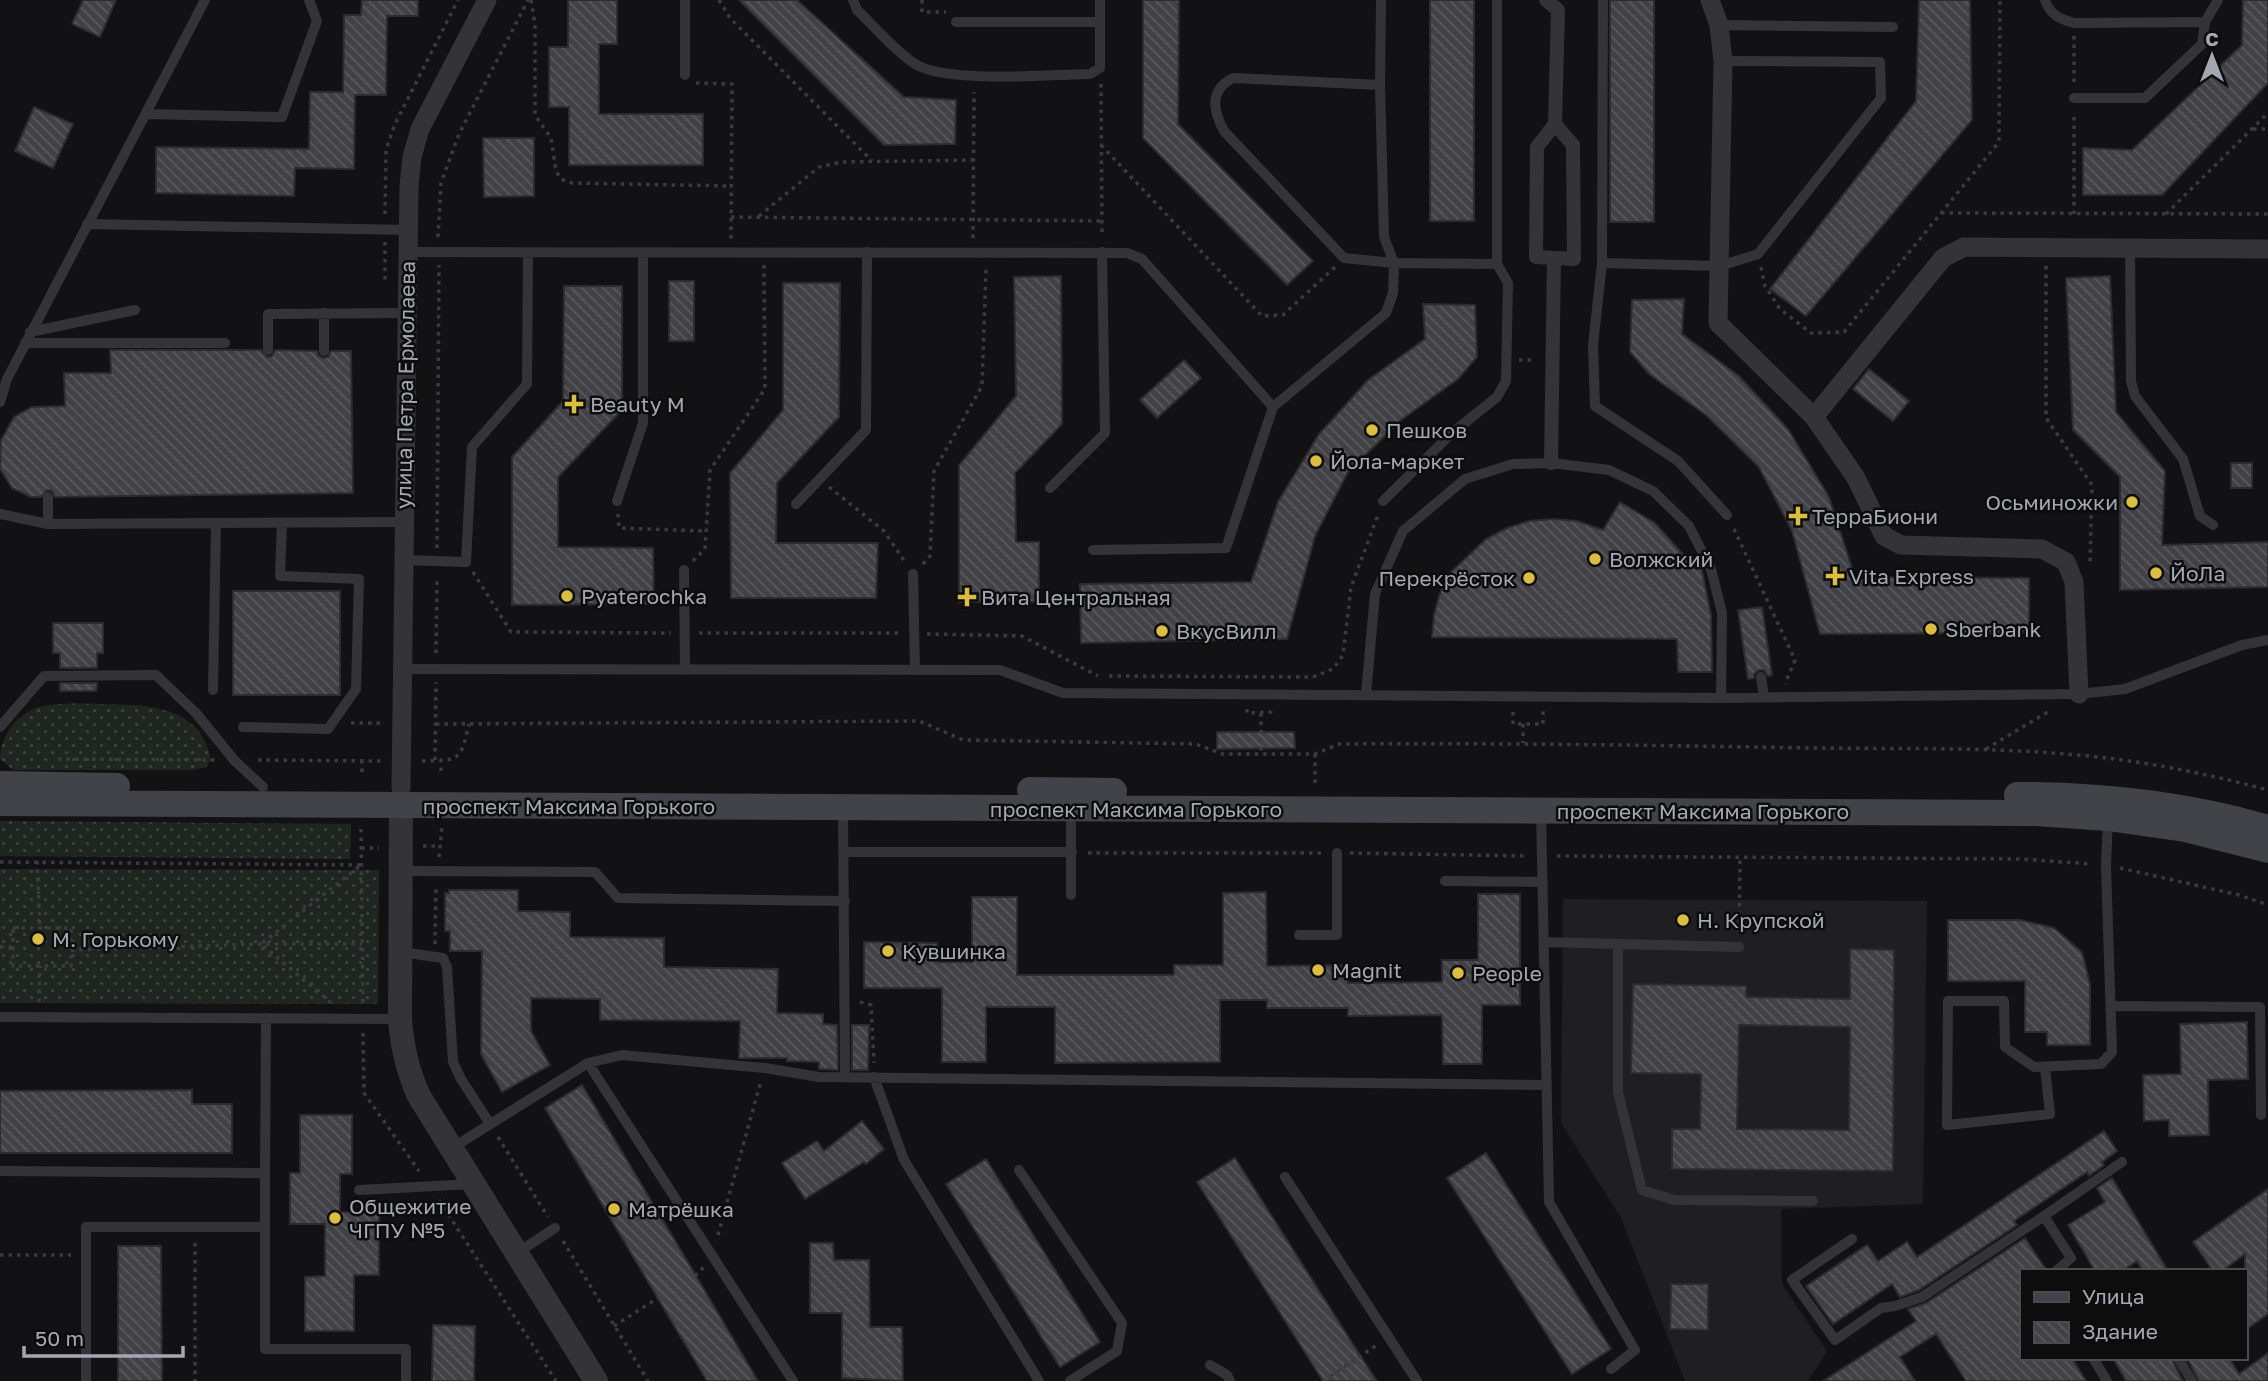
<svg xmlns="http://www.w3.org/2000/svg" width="2268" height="1381" viewBox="0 0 2268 1381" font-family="'Golos Text',sans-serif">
<defs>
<pattern id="grass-dots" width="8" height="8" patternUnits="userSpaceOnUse" patternTransform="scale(1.75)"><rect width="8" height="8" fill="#1f2620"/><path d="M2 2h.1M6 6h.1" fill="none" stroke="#3d433e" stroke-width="1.8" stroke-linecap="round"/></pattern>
<pattern id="building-back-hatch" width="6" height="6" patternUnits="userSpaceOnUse" patternTransform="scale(1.75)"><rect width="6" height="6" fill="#424246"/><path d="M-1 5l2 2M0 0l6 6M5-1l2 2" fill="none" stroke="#5a5a5e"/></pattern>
</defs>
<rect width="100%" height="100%" fill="#121214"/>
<path fill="#1f1e20" d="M1563 899 1927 901 1923 1204 1781 1209 1782 1284 1827 1351 1808 1381H1685L1621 1218 1561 1123Z"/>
<path fill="url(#grass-dots)" d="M135 705C172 709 203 718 211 760L206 767 192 770H13L0 759C0 738 15 716 36 708 59 700 108 705 135 705Z
M0 821 351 824 350 859 0 856Z
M0 869 379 870 378 1004 0 1003Z"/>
<path fill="url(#building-back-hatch)" stroke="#2d2c2f" stroke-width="2" fill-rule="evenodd" d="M83 0H116L100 37 72 24Z
M362 0H418V16H387L386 95H355L354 169 295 168 294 196 156 193V147L309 149 310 92H343L344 15H361Z
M568 0H617V44H599V114H703V165H569V107H549V47H568Z
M739 0H797L904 97 956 100 955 144 884 145Z
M1143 0H1179L1178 124 1313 261 1287 285 1143 138Z
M1430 0H1474V221H1430Z
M1610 0H1654V222H1610Z
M1919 0H1970L1972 120 1806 316 1770 289 1916 101Z
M2243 0H2268V83L2162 195H2083V148L2132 150 2242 45Z
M34 107 73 124 53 168 15 151Z
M483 138H534V196L484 197Z
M1061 276 1062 424 1015 473 1016 542H1039V602H959V465L1016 396 1014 277Z
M2110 276 2116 412 2165 471 2162 545 2268 542V587L2120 590V477L2073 430 2066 278Z
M669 281H694V341H669Z
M783 283H840L839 417 777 483 776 543H878L876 598H731L730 473 783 410Z
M564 286H622V410L558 477V547L653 548 654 604 512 605V457L563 401Z
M1684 299 1682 334 1739 376 1788 429 1829 497 1855 577 2029 578V633L1820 634 1792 531 1759 467 1706 415 1649 374 1630 352 1632 300Z
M1423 304 1475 305 1477 357 1458 379 1401 420 1348 472 1315 536 1287 639 1081 643 1080 584 1251 582 1278 502 1319 434 1368 380 1425 339Z
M110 350H261L267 357 272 356 275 350 317 351 318 355 323 358 328 357 331 351H351L353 493 55 497 52 491 47 490 41 497H31L12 488 0 469 1 440 14 417 32 407 65 406 64 373H111Z
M1184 360 1201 378 1157 418 1140 400Z
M1869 369 1909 401 1893 421 1853 389Z
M2231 463H2252V488H2231Z
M1620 502 1655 523 1696 569 1701 566 1711 615 1712 672H1678L1677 639 1432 637 1434 615 1440 593 1451 572 1486 539 1507 528 1529 521 1553 519 1577 521 1603 530Z
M233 591H340V695H233Z
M1762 607 1772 675 1768 676 1764 670H1759L1754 674V678L1748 679 1738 610Z
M53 623H103V653H97V668H60V653H53Z
M60 683H97L96 691H60Z
M1217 732H1294L1295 748 1217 749Z
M449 890H518V911L570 912V937L664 938V967L778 969 777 1013 823 1014V1024L837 1025 838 1070 819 1069V1062L787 1061V1058H739L740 1021 600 1020V999L531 998V1031L550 1065 502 1092 481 1054 482 951H450V931H445V893H449Z
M1266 892 1267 966 1348 965V983L1442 982V960H1478V894H1520V1005H1482V1064H1443L1442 1015 1348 1016V1008H1267V1000H1220V1062L1055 1063V1007H986V1062H942V988H864V942L937 943 936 962H972V897H1017V975H1174V965H1223V893Z
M1948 920H2020L2054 928 2082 952 2090 984V1045H2047V1032H2025V981H1948Z
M1850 949 1894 950 1893 1171 1672 1169V1129H1700L1701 1074 1631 1073 1633 984 1746 986V997L1850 999ZM1739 1025 1850 1027 1849 1130 1737 1129Z
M2247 1022 2248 1079 2208 1080 2209 1135 2169 1136V1120L2144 1121 2143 1075 2181 1074 2180 1024Z
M852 1025H869L868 1070H852Z
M582 1085 695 1274 758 1381H707L600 1201 545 1108Z
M192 1090V1104H232V1153H0V1091Z
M300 1115H352V1174H340V1212H379V1275H354V1331H305V1277L325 1276V1224H290V1173H300Z
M862 1121 884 1149 866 1164 864 1162 805 1199 782 1163 817 1141 824 1151Z
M2104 1131 2117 1151 2102 1162 2104 1165 2089 1176 2087 1172 2014 1221 2017 1225 1919 1290 1900 1297 1892 1284 1833 1324 1806 1286 1867 1245 1878 1261 1907 1242 1917 1257Z
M1486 1153 1611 1349 1572 1374 1447 1178Z
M1235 1158 1363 1360 1377 1381H1323L1197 1182Z
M986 1159 1100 1342 1060 1367 946 1184Z
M2112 1178 2168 1271H2143L2137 1261 2122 1271H2095L2068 1225 2105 1202 2097 1188Z
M2268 1189V1314L2245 1330V1254L2222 1271H2213L2193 1242Z
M2025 1238 2047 1271H2021V1358H2072L2086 1381H1966L1936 1334 1900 1357 1915 1381H1823L1916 1321 1908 1309 1926 1303Z
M810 1243H833L834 1260H869L870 1327H902L903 1381 842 1378V1313H810Z
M118 1246H161L162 1381H118Z
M1671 1284H1708V1330L1670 1329Z
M433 1325 475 1326 474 1381H432Z
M2268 1353V1381H2199L2187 1358H2229L2239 1374Z
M2113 1358H2171L2183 1381H2126Z"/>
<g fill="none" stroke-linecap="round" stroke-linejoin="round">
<path stroke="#3a3b3f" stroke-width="3.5" stroke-dasharray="3.5 5" stroke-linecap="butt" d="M531 0 535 24V115L551 138 556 171 561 179 572 183 731 186
M719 0 730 18 872 161
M922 0V12H946
M2074 36V84
M696 83 732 84 731 240
M1101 84 1102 237
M2253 129H2268
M1101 145 1262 316 1283 315 1335 267
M1941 213 2268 214
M385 214 386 150 395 124 458 0
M2074 214V113
M2166 214 2268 113
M759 216 819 167 841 162 974 160
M731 217 1101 221
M438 237 441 183 459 134 528 0
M973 238 974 92
M385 242V284
M2046 266V418L2092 485 2090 565
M1761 267 1765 286 1780 309 1811 333 1844 332 1999 142 2000 0
M1519 360H1536
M829 487 884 531 905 562
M618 514 619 528 705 531
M1734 529 1795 660 1785 684
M437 548 439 265
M693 561 705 549 710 470 765 389 764 265
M923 564 930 556 934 471 982 386 986 268
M473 572 511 632 671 633
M699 633H898
M927 634 1022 636 1098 676
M436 653 437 577
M1109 676 1313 677 1333 669 1343 655 1351 587 1378 515
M1247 709V713L1271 712V710
M1513 712V724H1543V711
M1261 713V754
M351 723H382
M436 724 919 721 963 740 1196 744 1222 754H1315L1339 744C1496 743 1653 745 1810 748 1895 749 1981 747 2065 754 2134 759 2201 772 2268 790
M1523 724V743
M1986 749 2051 710
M1315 754V787
M58 759 215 760
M258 760 383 761
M435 760 436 682
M422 761C460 760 460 762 469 724
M441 771V760
M362 772V761
M361 829 363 1003
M423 846H441
M361 848H379
M1088 853H1321
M1350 853 1528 856
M1557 856 2022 859 2091 864
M439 857 442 826
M37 861 40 928
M0 862 361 865
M2120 868 2239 895 2268 905
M13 928H71V966H13Z
M1739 932 1740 857
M435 944 436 885
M0 947H13
M71 950 261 944H362
M39 1002 40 966
M860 1002 871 1005 874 1063
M331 1003 261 944 361 865
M363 1033 364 1093 419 1171
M498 1137 548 1217
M439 1200 556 1381
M718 1235 761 1081
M563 1241 648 1381
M195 1243V1381
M0 1255H71
M695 1276 704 1267
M614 1326 658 1298
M1323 1381 1377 1345"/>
<path stroke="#343438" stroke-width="10" d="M853 0 857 10C872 24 900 56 917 65 948 83 1051 75 1090 74L1100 68V0
M1497 0V264
M2045 0C2050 15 2060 19 2074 23L2205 22
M956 22H1100
M1719 25 1893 27
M1723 61 1880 62 1881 98 1758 254 1720 266 1602 263 1593 345 1595 406 1678 461 1727 515
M685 75V0
M1380 85 1233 78C1209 90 1213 111 1224 131L1344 258 1394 263 1497 264 1508 283 1506 381 1497 397 1452 433 1383 501
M2074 98H2145L2202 44 2205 22 2218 0
M146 114 282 117 317 21 309 0
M87 224 408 230
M2130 248 2131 381 2135 396 2183 459 2200 516 2213 525
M407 252 1127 253 1142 259 1273 407
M1602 263 1603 0
M30 332 135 310
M25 343H225
M268 350V314L407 313
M324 351V313
M0 402 7 379 205 0
M1050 488 1105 433 1102 252
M48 497V524
M617 501 643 423V253
M796 504 866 430 867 252
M0 514 48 524 403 522
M1093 550 1226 548 1273 407 1386 313 1393 293 1394 263 1384 237 1380 85 1381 0
M403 560 466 562 472 447 527 384 528 253
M684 570 685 670
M913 574 915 670
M402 669 1000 670 1063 693 1721 698 2079 694 2125 689 2242 645 2268 640
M1761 677 1764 697
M213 690 216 523
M1366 694 1375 594 1403 531 1465 479 1513 464 1551 463 1609 470 1653 491 1689 526 1711 569 1722 613 1721 698
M0 727 44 676 156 675 196 713 234 760 263 787
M243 727 328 729 356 689 359 579 280 576 282 523
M843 808 845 1077
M1541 811 1549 1202 1635 1350 1611 1369
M844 852H1072
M400 871 595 872 618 898 845 901
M1445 881 1543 882
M1071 895V809
M1299 935H1337V853
M1544 942 1739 947
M1618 945V1092L1642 1190 1674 1200 1813 1201
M401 952 443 958 447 967 453 1062 461 1079 490 1124
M2111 1006 2260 1007 2261 1115
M0 1017 399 1019
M588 1063 793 1381
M2045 1067 2050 1114 1947 1125 1948 1001H2004L2005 1047 2034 1067 2101 1064 2112 1052 2106 866 2108 818
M874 1077 904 1160 1039 1381
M452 1148 588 1063 622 1055 765 1068 819 1077 1547 1085
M1019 1170 1122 1323 1117 1351 1070 1381
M0 1171 265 1173 266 1018
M265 1173V1349H406V1381
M1285 1177 1417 1381
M359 1190 473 1184
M2044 1216 2122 1162
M1852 1239 1792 1280 1835 1340 1881 1308 1895 1306 1922 1297 2044 1216 2071 1258 2056 1271
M517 1253 555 1228
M2093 1358 2107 1381
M2178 1358 2192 1381
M1210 1365 1227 1375 1230 1381
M86 1381V1227H265"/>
<path stroke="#343438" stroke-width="14" d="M1546 0 1558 10 1555 124 1537 147 1536 257 1574 259 1573 145 1555 124
M1551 463 1554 258"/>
<path stroke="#343438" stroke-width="19" d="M1710 0 1719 25 1723 61 1718 323 1814 417 1856 478 1884 536 1901 545 2042 549 2066 562 2074 582 2079 694
M1814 417 1943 258 1964 247 2268 249
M401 788 409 186 412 157 420 129 487 0"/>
<path stroke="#343438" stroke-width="24" d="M401 805 400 1019C402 1047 407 1070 419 1096L596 1381"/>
<path stroke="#424348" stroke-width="26" d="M0 784 117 786
M1030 790 1114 791
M2017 795C2103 795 2186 804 2268 828
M0 803 2036 813 2108 818 2185 829 2268 850"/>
</g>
<g fill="#dbbd43" stroke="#0d0d0e" stroke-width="2.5">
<path d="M570.5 393.5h7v7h7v7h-7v7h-7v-7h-7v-7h7z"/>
<circle cx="1372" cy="430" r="7"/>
<circle cx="1316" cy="461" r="7"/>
<circle cx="2132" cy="502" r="7"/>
<path d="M1794.5 505.5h7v7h7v7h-7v7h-7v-7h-7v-7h7z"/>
<circle cx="1595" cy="559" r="7"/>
<circle cx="2156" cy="573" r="7"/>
<path d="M1831.5 565.5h7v7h7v7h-7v7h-7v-7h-7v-7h7z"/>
<circle cx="1529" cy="578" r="7"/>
<circle cx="567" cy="596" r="7"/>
<path d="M963.5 586.5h7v7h7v7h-7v7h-7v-7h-7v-7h7z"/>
<circle cx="1931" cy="629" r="7"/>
<circle cx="1162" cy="631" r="7"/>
<circle cx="1683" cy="920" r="7"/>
<circle cx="38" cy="939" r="7"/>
<circle cx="888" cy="951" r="7"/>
<circle cx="1318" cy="970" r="7"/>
<circle cx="1458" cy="973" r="7"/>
<circle cx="614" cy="1209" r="7"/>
<circle cx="335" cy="1218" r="7"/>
</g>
<g text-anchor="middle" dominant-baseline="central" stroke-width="5" stroke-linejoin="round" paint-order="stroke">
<g font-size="21" fill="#a5a8b2" stroke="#0d0d0e">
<text transform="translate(405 385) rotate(-89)">улица Петра Ермолаева</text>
<text x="569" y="806">проспект Максима Горького</text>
<text x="1136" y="809">проспект Максима Горького</text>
<text x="1703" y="811">проспект Максима Горького</text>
</g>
<g font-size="21" fill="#a5a8b2" stroke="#0d0d0e" text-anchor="start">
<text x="590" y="404">Beauty M</text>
<text x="1386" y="430">Пешков</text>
<text x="1330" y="461">Йола-маркет</text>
<text x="2118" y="502" text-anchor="end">Осьминожки</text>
<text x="1812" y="516">ТерраБиони</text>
<text x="1609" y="559">Волжский</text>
<text x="2170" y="573">ЙоЛа</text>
<text x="1849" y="576">Vita Express</text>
<text x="1515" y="578" text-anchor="end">Перекрёсток</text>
<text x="581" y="596">Pyaterochka</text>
<text x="981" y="597">Вита Центральная</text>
<text x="1945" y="629">Sberbank</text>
<text x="1176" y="631">ВкусВилл</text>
<text x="1697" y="920">Н. Крупской</text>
<text x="52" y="939">М. Горькому</text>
<text x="902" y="951">Кувшинка</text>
<text x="1332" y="970">Magnit</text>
<text x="1472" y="973">People</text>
<text x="349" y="1206">Общежитие<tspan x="349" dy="24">ЧГПУ №5</tspan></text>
<text x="628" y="1209">Матрёшка</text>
</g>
</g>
<rect x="2020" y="1269" width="228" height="91" fill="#0d0d0e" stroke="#4a4b50" stroke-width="2"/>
<rect x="2034" y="1292" width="35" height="10" fill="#424348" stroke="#4a4b50" stroke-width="2"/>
<text x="2082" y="1304" font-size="21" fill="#a5a8b2">Улица</text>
<rect x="2034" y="1322" width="35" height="21" fill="url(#building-back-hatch)" stroke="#4a4b50" stroke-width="2"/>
<text x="2082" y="1339" font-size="21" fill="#a5a8b2">Здание</text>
<g transform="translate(2212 56)" stroke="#0d0d0e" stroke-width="5" paint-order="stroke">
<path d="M0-5L12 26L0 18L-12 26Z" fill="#a5a8b2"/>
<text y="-10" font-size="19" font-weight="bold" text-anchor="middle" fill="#a5a8b2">С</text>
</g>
<path d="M24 1346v10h159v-10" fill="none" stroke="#a5a8b2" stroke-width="3.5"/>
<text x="35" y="1346" font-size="21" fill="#a5a8b2" stroke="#0d0d0e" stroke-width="5" paint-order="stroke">50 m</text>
</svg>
